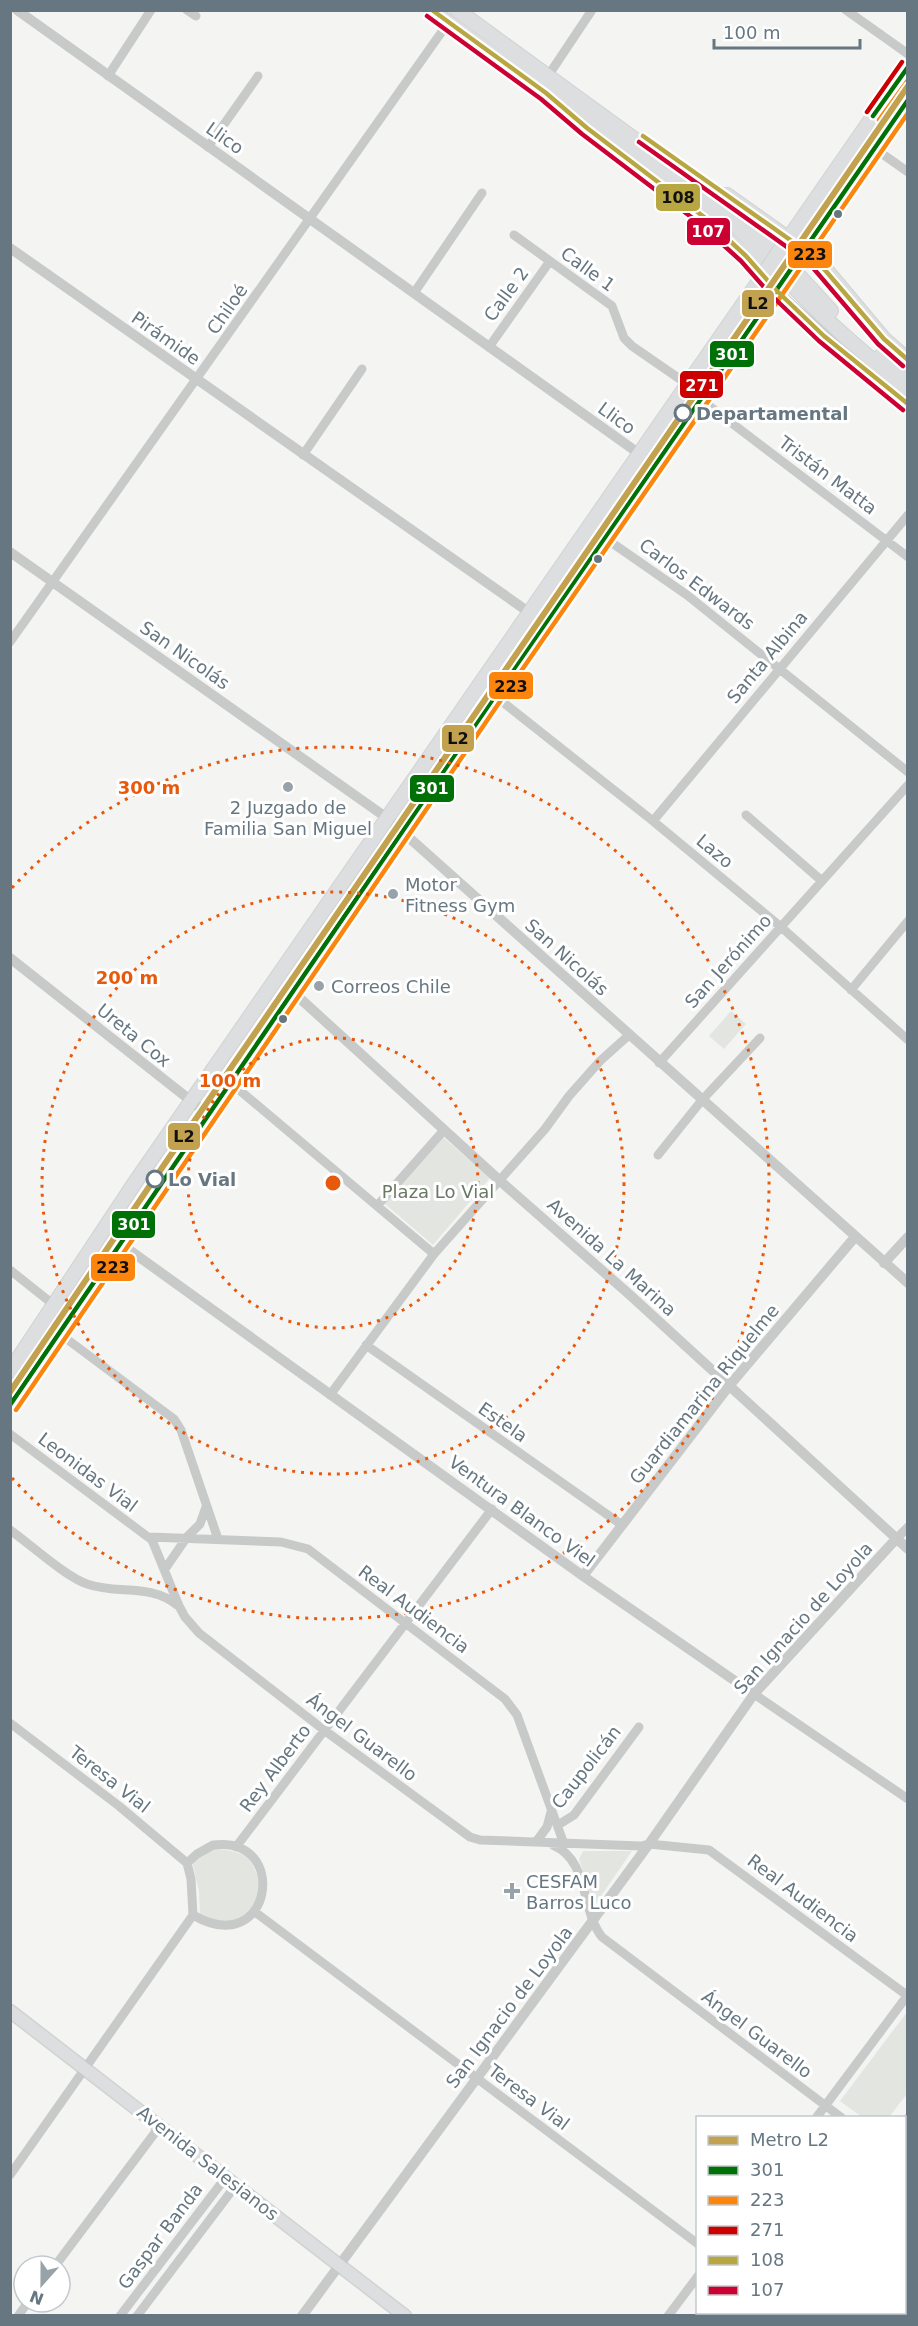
<svg xmlns="http://www.w3.org/2000/svg" width="918" height="2326" viewBox="0 0 918 2326" font-family="'DejaVu Sans',sans-serif">
<rect width="100%" height="100%" fill="#f4f4f3"/>
<path fill="#e3e6e0" d="M731 1011 746 1024 724 1049 709 1036Z
M443 1137 490 1178 433 1245 385 1204Z
M212 1848C248 1853 250 1854 262 1888L251 1913 227 1925 200 1916 199 1891 192 1862Z
M583 1851H632L594 1906 579 1859Z
M907 2012V2094L889 2117H862L840 2101Z"/>
<g fill="none" stroke-linecap="round" stroke-linejoin="round">
<defs>
<path id="secondary" d="M10 2011 405 2316"/>
<path id="primary" d="M431 10 730 221C755 243 775 268 798 291 832 327 870 358 908 390
M457 10 733 211 770 244 831 311
M654 177 704 217 746 256 768 281
M727 195 817 259 884 339 908 360
M784 245 908 66
M800 256 908 99
M881 356 908 377
M10 1371 136 1181 766 271
M10 1406 495 696 780 284"/>
</defs>
<use href="#secondary" stroke="#d1d2d2" stroke-width="15"/>
<use href="#primary" stroke="#d1d2d2" stroke-width="16"/>
<path stroke="#c8caca" stroke-width="9" d="M187 10 196 16
M846 10 908 54
M108 76 151 10
M548 76 592 10
M208 147 258 76
M874 148 908 172
M514 235 612 306 624 338 632 346 687 384
M414 293 482 193
M489 347 550 261
M700 399 908 557
M303 455 362 369
M605 538 687 595 908 772
M10 642 448 23
M495 696 653 821 781 927 908 1040
M746 815 822 881
M653 821 908 515
M851 990 908 921
M659 1063 908 785
M231 1083 434 1254
M658 1155 702 1100 760 1038
M377 1206 444 1130
M10 1270 54 1305
M60 1334 174 1419 181 1430 218 1539
M366 1345 622 1525
M330 1395 434 1254 545 1129 569 1096 600 1061 629 1035
M10 1434 152 1540 179 1606 185 1617 199 1633 324 1730 470 1837 480 1840 641 1846 649 1844 709 1850 908 1996
M10 1530C30 1544 66 1577 87 1584 118 1595 150 1583 177 1605
M149 1537 281 1542 308 1549 505 1699 517 1715 564 1844
M896 1539 908 1527
M165 1569 187 1537 200 1524 206 1507
M754 1694 908 1799
M10 1723 119 1806 187 1863
M558 1825 574 1815 639 1727
M536 1842 547 1827 551 1812
M213 1845C291 1835 272 1961 193 1915L191 1879 187 1863 197 1854Z
M553 1845C590 1861 580 1909 602 1937L842 2118
M236 1847 492 1509
M255 1912 698 2244
M816 2118 907 1996
M904 2122 908 2118
M904 2165 908 2167
M10 2175 193 1915
M55 2266 160 2126
M789 2312 793 2316
M18 2316 28 2302
M120 2316 226 2177
M137 2316 236 2185
M668 2316 698 2276
M800 2316 802 2312"/>
<path stroke="#c8caca" stroke-width="10" d="M17 10 655 465
M10 248 530 613
M776 290 842 351 908 404
M10 552 387 818 908 1283
M10 958 209 1115
M293 992 498 1179 630 1295 908 1549
M121 1244 583 1576 754 1694
M884 1263 908 1237
M583 1576 729 1386 855 1237
M302 2316 649 1844 754 1694 896 1539"/>
<use href="#secondary" stroke="#dddedf" stroke-width="12"/>
<use href="#primary" stroke="#dddedf" stroke-width="14"/>
<defs>
<path id="primary-bridge" d="M766 271 782 247
M780 284 798 258"/>
</defs>
<use href="#primary-bridge" stroke="#d1d2d2" stroke-width="16" stroke-linecap="butt"/>
<use href="#primary-bridge" stroke="#dddedf" stroke-width="14"/>
<defs>
<path id="bus-1" d="M873 116 908 67
M10 1405 495 696 908 100"/>
<path id="bus-2" d="M879 120 908 80
M16 1410 501 700 908 113"/>
<path id="bus-3" d="M867 112 902 62
M10 1392 489 692 902 95"/>
<path id="bus-4" d="M432 10 546 93 587 128 704 217 746 256 776 290 824 336 908 404
M643 136 813 256 884 339 908 360"/>
<path id="bus-5" d="M427 16 541 99 582 134 699 223 741 261 771 295 819 341 903 410
M639 142 808 262 878 344 903 366"/>
</defs>
<use href="#bus-1" stroke="#fff" stroke-width="9"/>
<use href="#bus-2" stroke="#fff" stroke-width="9"/>
<use href="#bus-3" stroke="#fff" stroke-width="9"/>
<use href="#bus-4" stroke="#fff" stroke-width="9"/>
<use href="#bus-5" stroke="#fff" stroke-width="9"/>
<use href="#bus-1" stroke="#007106" stroke-width="4.5"/>
<use href="#bus-2" stroke="#fc850d" stroke-width="4.5"/>
<use href="#bus-3" stroke="#c00" stroke-width="4.5"/>
<use href="#bus-4" stroke="#b8a641" stroke-width="4.5"/>
<use href="#bus-5" stroke="#c03" stroke-width="4.5"/>
<defs>
<path id="metro-1" d="M10 1392 155 1178 908 86"/>
</defs>
<use href="#metro-1" stroke="#fff" stroke-width="10"/>
<use href="#metro-1" stroke="#c2a24f" stroke-width="6"/>
</g>
<g fill="none" stroke="#e8590c" stroke-width="3" stroke-dasharray="3 6">
<circle cx="333" cy="1183" r="145"/>
<circle cx="333" cy="1183" r="291"/>
<path d="M12 888A436 436 0 1 1 12 1478"/>
</g>
<g fill="#667781" stroke="#fff" stroke-width="2">
<circle cx="838" cy="214" r="5"/>
<circle cx="598" cy="559" r="5"/>
<circle cx="283" cy="1019" r="5"/>
</g>
<g fill="#fff" stroke="#667781" stroke-width="3">
<circle cx="683" cy="413" r="8"/>
<circle cx="155" cy="1179" r="8"/>
</g>
<g fill="#98a3a9" stroke="#fff" stroke-width="2">
<circle cx="288" cy="787" r="6"/>
<circle cx="393" cy="894" r="6"/>
<circle cx="319" cy="986" r="6"/>
<path d="M509 1882h6v6h6v6h-6v6h-6v-6h-6v-6h6z"/>
</g>
<g text-anchor="middle" dominant-baseline="central" stroke-width="6" stroke-linejoin="round" paint-order="stroke">
<g font-size="18" fill="#667781" stroke="#fff">
<text transform="translate(225 138) rotate(35)">Llico</text>
<text transform="translate(588 269) rotate(36)">Calle 1</text>
<text transform="translate(506 294) rotate(-54)">Calle 2</text>
<text transform="translate(227 309) rotate(-55)">Chiloé</text>
<text transform="translate(166 338) rotate(35)">Pirámide</text>
<text transform="translate(617 418) rotate(36)">Llico</text>
<text transform="translate(828 475) rotate(37)">Tristán Matta</text>
<text transform="translate(697 584) rotate(37)">Carlos Edwards</text>
<text transform="translate(185 655) rotate(35)">San Nicolás</text>
<text transform="translate(767 657) rotate(-50)">Santa Albina</text>
<text transform="translate(715 851) rotate(40)">Lazo</text>
<text transform="translate(567 957) rotate(42)">San Nicolás</text>
<text transform="translate(728 961) rotate(-48)">San Jerónimo</text>
<text transform="translate(134 1035) rotate(39)">Ureta Cox</text>
<text transform="translate(612 1257) rotate(42)">Avenida La Marina</text>
<text transform="translate(704 1394) rotate(-51)">Guardiamarina Riquelme</text>
<text transform="translate(503 1422) rotate(35)">Estela</text>
<text transform="translate(88 1472) rotate(37)">Leonidas Vial</text>
<text transform="translate(522 1511) rotate(36)">Ventura Blanco Viel</text>
<text transform="translate(414 1609) rotate(37)">Real Audiencia</text>
<text transform="translate(803 1618) rotate(-48)">San Ignacio de Loyola</text>
<text transform="translate(362 1737) rotate(37)">Ángel Guarello</text>
<text transform="translate(586 1767) rotate(-52)">Caupolicán</text>
<text transform="translate(275 1768) rotate(-53)">Rey Alberto</text>
<text transform="translate(110 1779) rotate(38)">Teresa Vial</text>
<text transform="translate(803 1898) rotate(37)">Real Audiencia</text>
<text transform="translate(509 2007) rotate(-53)">San Ignacio de Loyola</text>
<text transform="translate(757 2034) rotate(37)">Ángel Guarello</text>
<text transform="translate(529 2097) rotate(37)">Teresa Vial</text>
<text transform="translate(208 2163) rotate(38)">Avenida Salesianos</text>
<text transform="translate(160 2236) rotate(-53)">Gaspar Banda</text>
</g>
<g font-size="18" font-weight="bold" fill="#667781" stroke="#fff" text-anchor="start">
<text x="696" y="413">Departamental</text>
<text x="168" y="1179">Lo Vial</text>
</g>
<g font-size="18" fill="#667781" stroke="#fff" text-anchor="start">
<text x="288" y="807" text-anchor="middle">2 Juzgado de<tspan x="288" dy="21">Familia San Miguel</tspan></text>
<text x="405" y="884">Motor<tspan x="405" dy="21">Fitness Gym</tspan></text>
<text x="331" y="986">Correos Chile</text>
<text x="526" y="1881">CESFAM<tspan x="526" dy="21">Barros Luco</tspan></text>
</g>
<g font-size="18" fill="#6a7964" stroke="#fff">
<text x="438" y="1191">Plaza Lo Vial</text>
</g>
</g>
<circle cx="333" cy="1183" r="9" fill="#e8590c" stroke="#fff" stroke-width="3"/>
<g font-size="18" text-anchor="middle" font-weight="bold" fill="#e8590c" stroke="#fff" stroke-width="6" stroke-linejoin="round" paint-order="stroke">
<text x="149" y="794">300 m</text>
<text x="127" y="984">200 m</text>
<text x="230" y="1087">100 m</text>
</g>
<g stroke="#fff" stroke-width="2">
<rect x="655" y="183" width="46" height="29" rx="6" fill="#b8a641"/>
<rect x="686" y="217" width="45" height="29" rx="6" fill="#c03"/>
<rect x="787" y="240" width="46" height="29" rx="6" fill="#fc850d"/>
<rect x="741" y="289" width="34" height="29" rx="6" fill="#c2a24f"/>
<rect x="709" y="340" width="46" height="28" rx="6" fill="#007106"/>
<rect x="679" y="370" width="45" height="29" rx="6" fill="#c00"/>
<rect x="488" y="671" width="46" height="29" rx="6" fill="#fc850d"/>
<rect x="441" y="724" width="34" height="29" rx="6" fill="#c2a24f"/>
<rect x="409" y="774" width="46" height="29" rx="6" fill="#007106"/>
<rect x="167" y="1122" width="34" height="29" rx="6" fill="#c2a24f"/>
<rect x="111" y="1210" width="45" height="29" rx="6" fill="#007106"/>
<rect x="90" y="1253" width="46" height="29" rx="6" fill="#fc850d"/>
</g>
<g font-size="16" text-anchor="middle" font-weight="bold" fill="#fff">
<text x="708" y="237">107</text>
<text x="732" y="360">301</text>
<text x="702" y="391">271</text>
<text x="432" y="794">301</text>
<text x="134" y="1230">301</text>
</g>
<g font-size="16" text-anchor="middle" font-weight="bold" fill="#111">
<text x="678" y="203">108</text>
<text x="810" y="260">223</text>
<text x="758" y="309">L2</text>
<text x="511" y="692">223</text>
<text x="458" y="744">L2</text>
<text x="184" y="1142">L2</text>
<text x="113" y="1273">223</text>
</g>
<rect width="918" height="2326" fill="none" stroke="#667781" stroke-width="24"/>
<rect x="696" y="2116" width="210" height="198" fill="#ffffff" stroke="#c2c9cd" stroke-width="1.5"/>
<rect x="708" y="2136" width="30" height="9" fill="#c2a24f" stroke="#c2c9cd" stroke-width="1.5"/>
<text x="750" y="2146" font-size="18" fill="#667781">Metro L2</text>
<rect x="708" y="2166" width="30" height="9" fill="#007106" stroke="#c2c9cd" stroke-width="1.5"/>
<text x="750" y="2176" font-size="18" fill="#667781">301</text>
<rect x="708" y="2196" width="30" height="9" fill="#fc850d" stroke="#c2c9cd" stroke-width="1.5"/>
<text x="750" y="2206" font-size="18" fill="#667781">223</text>
<rect x="708" y="2226" width="30" height="9" fill="#cc0000" stroke="#c2c9cd" stroke-width="1.5"/>
<text x="750" y="2236" font-size="18" fill="#667781">271</text>
<rect x="708" y="2256" width="30" height="9" fill="#b8a641" stroke="#c2c9cd" stroke-width="1.5"/>
<text x="750" y="2266" font-size="18" fill="#667781">108</text>
<rect x="708" y="2286" width="30" height="9" fill="#cc0033" stroke="#c2c9cd" stroke-width="1.5"/>
<text x="750" y="2296" font-size="18" fill="#667781">107</text>
<g transform="translate(42 2284) rotate(201)"><circle r="28" fill="#ffffff" stroke="#c2c9cd" stroke-width="1.5"/>
<path d="M0-4.5L10 22L0 15L-10 22Z" fill="#98a3a9"/>
<text y="-9" font-size="16" font-weight="bold" text-anchor="middle" fill="#667781">N</text>
</g>
<path d="M714 39v9h146v-9" fill="none" stroke="#667781" stroke-width="3"/>
<text x="723" y="39" font-size="18" fill="#667781" stroke="#ffffff" stroke-width="4.5" paint-order="stroke">100 m</text>
</svg>
